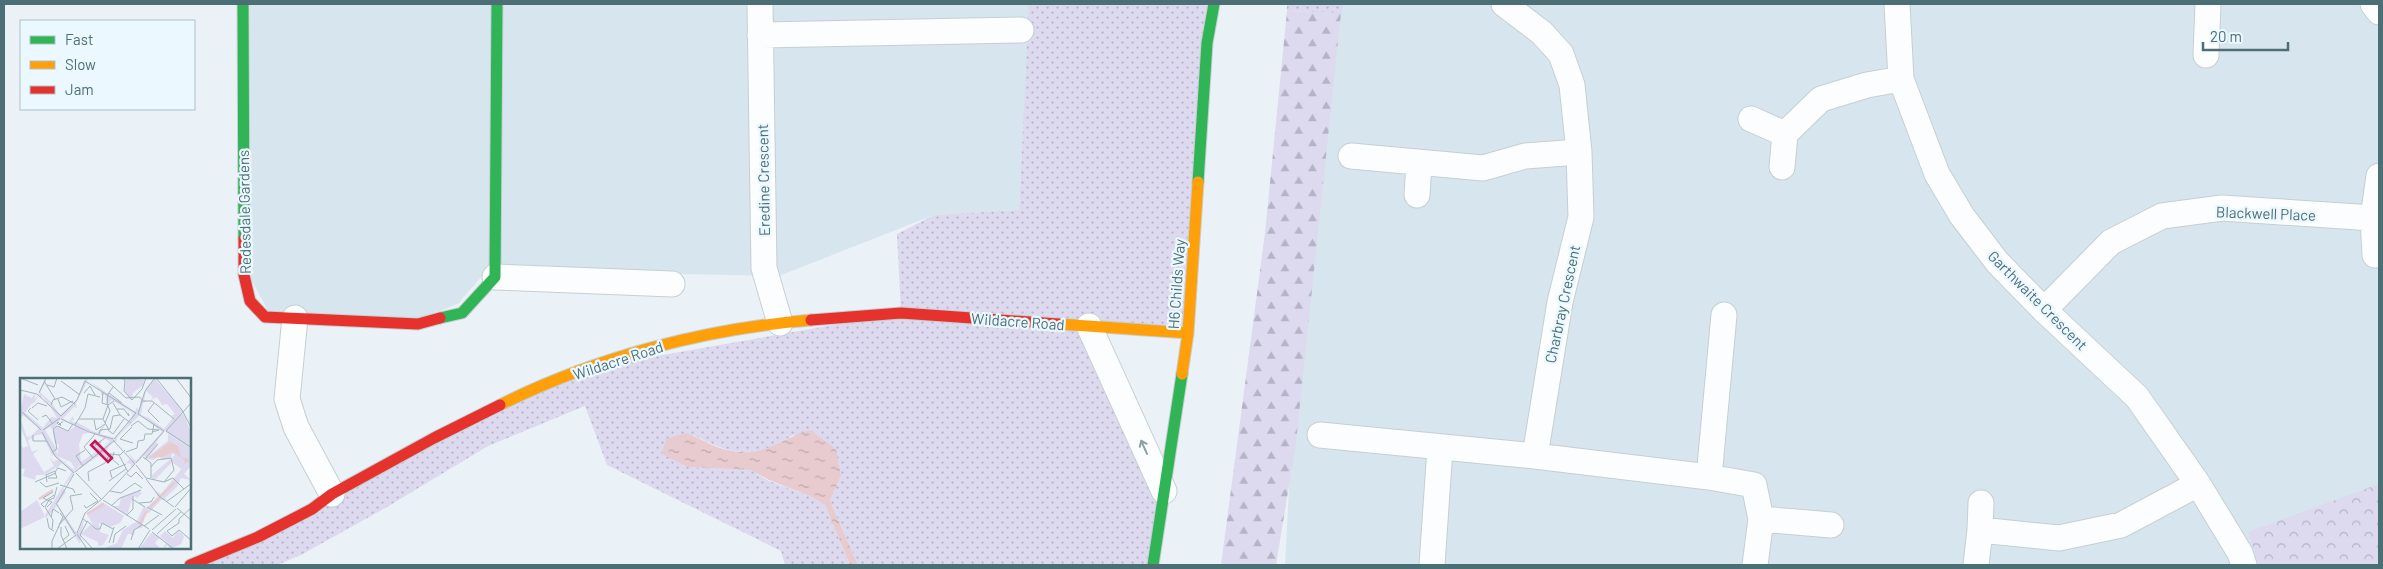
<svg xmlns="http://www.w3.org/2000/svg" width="2383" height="569" viewBox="0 0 2383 569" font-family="Barlow,sans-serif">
<defs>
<pattern id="grass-dots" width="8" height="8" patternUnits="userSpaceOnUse" patternTransform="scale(1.25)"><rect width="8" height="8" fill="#ddd9ef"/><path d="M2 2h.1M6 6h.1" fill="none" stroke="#b5b4c6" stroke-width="1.8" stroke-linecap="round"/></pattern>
<pattern id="forest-firs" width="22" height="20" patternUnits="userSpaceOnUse" patternTransform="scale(1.25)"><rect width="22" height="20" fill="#ddd9ef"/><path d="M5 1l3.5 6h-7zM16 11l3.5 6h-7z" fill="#b5b4c6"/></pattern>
<pattern id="park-crowns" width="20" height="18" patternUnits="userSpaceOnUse" patternTransform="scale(1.25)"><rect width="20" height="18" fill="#ddd9ef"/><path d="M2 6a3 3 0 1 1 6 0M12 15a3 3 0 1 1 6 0" fill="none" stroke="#b5b4c6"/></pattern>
<pattern id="water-ripples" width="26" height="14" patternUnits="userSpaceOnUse" patternTransform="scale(1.25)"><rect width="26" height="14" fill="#e7cbcf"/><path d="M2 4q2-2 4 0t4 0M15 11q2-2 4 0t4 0" fill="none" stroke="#bda9ad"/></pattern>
</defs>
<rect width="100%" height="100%" fill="#ebf2f7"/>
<path fill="#d7e6ee" d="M250 4H1030L1019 210 934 215 779 276 487 270 458 304 420 318 268 311 250 277Z
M1314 4H2379V565H1285Z"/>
<path fill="url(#grass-dots)" d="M1029 4H1214L1188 333 1090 326 1164 491 1153 565H858L830 501 841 476 838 462 793 435C754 461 733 455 693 435L688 467 751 470 769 481 810 496 825 505 850 565H785L781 551 607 465 585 406 488 446 387 507 301 555 277 565H190L583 369 901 313 897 234 934 215 1019 210Z
M1287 4H1344L1341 13 1287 11Z"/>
<path fill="url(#forest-firs)" d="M1287 11 1341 13 1296 443 1276 565H1221L1265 233Z"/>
<path fill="url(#park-crowns)" d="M2379 484V565H2259L2248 532Z"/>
<path fill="url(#water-ripples)" d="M810 430 836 449 841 476 830 501 858 565H850L825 505 810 496 769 480 751 470 688 467 662 454 666 439 685 433C697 436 706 443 717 447 761 462 772 442 810 430Z"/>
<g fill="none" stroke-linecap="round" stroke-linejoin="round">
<defs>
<path id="street" d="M760 4 764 268 780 323
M1504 4 1542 33 1561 54 1572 85 1579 152 1581 217 1560 302 1535 456 1709 477 1724 315
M1897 4 1901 79 1937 174 1962 216 1998 263 2044 310 2137 397 2198 484 2240 553 2244 565
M2373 4 2379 12
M760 35 1021 30
M2206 55 2208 4
M1751 119 1785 134
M1351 156 1483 168 1525 156 1579 152
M1782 167 1785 134 1821 99 1867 85 1901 79
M1417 195 1419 164
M2373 218 2375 255
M495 277 672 284
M2044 310 2111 242 2162 216 2222 208 2373 218 2379 176
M295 318 287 399 296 427 332 494
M1089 326 1164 491
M1320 435 1535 456
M1709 477 1754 485 1761 519 1831 525
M1980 530 1981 503
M1432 565 1440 448
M1755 565 1761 519
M1976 565 1980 530 2059 538 2121 525 2198 484"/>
<path id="fast" d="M243 4 244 239
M1198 182 1207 43 1214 4
M440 318 462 313 495 277 497 4
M1153 565 1182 374"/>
<path id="slow" d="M1059 324 1188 333
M1182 374 1188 333 1198 182
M500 405C596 357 704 329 811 320"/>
<path id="jam" d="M244 239V275L250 301 265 317 418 324 440 318
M811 320 901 313 1059 324
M190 565 258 537 312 509 332 494 434 438 500 405"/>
</defs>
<use href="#street" stroke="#c5cfd3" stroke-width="27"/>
<use href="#fast" stroke="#c5cfd3" stroke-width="13"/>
<use href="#slow" stroke="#c5cfd3" stroke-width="13"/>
<use href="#jam" stroke="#c5cfd3" stroke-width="13"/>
<use href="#street" stroke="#fcfdfe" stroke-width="25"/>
<use href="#fast" stroke="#30b455" stroke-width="11"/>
<use href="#slow" stroke="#ff9f0a" stroke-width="11"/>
<use href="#jam" stroke="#e5322d" stroke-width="11"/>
</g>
<defs><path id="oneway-shaft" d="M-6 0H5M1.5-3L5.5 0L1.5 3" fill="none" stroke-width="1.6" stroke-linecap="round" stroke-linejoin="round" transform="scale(1.25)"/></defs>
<use stroke="#89a1a5" href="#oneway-shaft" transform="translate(1144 447) rotate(-114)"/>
<g text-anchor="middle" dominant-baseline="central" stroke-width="4.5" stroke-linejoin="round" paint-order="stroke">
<g font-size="15" fill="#4b6f75" stroke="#ecf8ff">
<text transform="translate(763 180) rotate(-91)">Eredine Crescent</text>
<text transform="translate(244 212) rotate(-91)">Redesdale Gardens</text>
<text transform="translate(2266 213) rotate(2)">Blackwell Place</text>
<text transform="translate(1176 284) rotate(-86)">H6 Childs Way</text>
<text transform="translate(2038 300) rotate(45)">Garthwaite Crescent</text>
<text transform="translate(1562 304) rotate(-78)">Charbray Crescent</text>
<text transform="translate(1018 321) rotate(4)">Wildacre Road</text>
<text transform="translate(618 360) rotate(-18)">Wildacre Road</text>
</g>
</g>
<g transform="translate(20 378)">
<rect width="171" height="171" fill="#ebf2f7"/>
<path d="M26 0V4L20 14 32 25 40 37 58 21 65 0 115 34 117 29 119 32 121 19 122 24 126 10 131 4 135 0 126 13 124 22 127 23 123 25 121 37 129 40 144 51 155 37 154 31 158 34 157 39 162 35 165 39 171 54V70L143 52V55L136 64 138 66 133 73 126 81 124 77 111 90V86L106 85 110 81 114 84 109 77V76L116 83 142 54 120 37 98 58 96 64 93 62 87 72 58 92 61 84 77 73 72 68 81 72 90 63 41 41 33 51 30 49 25 52 36 70 37 78 44 84 47 82 45 85 56 93 43 110 46 114 37 126 55 153 58 154 64 141 60 166 44 141 40 146 38 147 43 138 37 128 26 140 25 137 52 94 42 85 36 91 34 83 38 82 33 76V79L22 56 14 58 12 63 11 59 7 62 19 50 0 35H5L23 50 31 39 37 40 29 26 32 27 29 25 28 26 22 17V20L18 18 15 24 10 27 18 17 20 16 19 13ZM68 2 81 13V17H85L87 27 92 22 113 35 110 45 106 44 108 46 95 60 80 56 85 47 88 52 85 46 77 55 56 44H50L54 42 53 38 49 44 43 40 54 29 57 30 56 25ZM106 0 124 2 123 7 113 15 111 22 105 13ZM17 122 23 134 1 146 0 134ZM131 155 140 159 152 170 149 171 148 167 143 171 146 165 139 160 135 165 141 171H119Z" fill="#ddd9ef" fill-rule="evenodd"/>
<path d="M15 15V20L5 35 16 43 0 34 4 16 12 20ZM0 35 13 43 3 37 0 41 7 59 12 56 7 60 12 59 8 63 12 74 19 71 13 76 24 94 34 88 29 79 38 88 25 97H16L15 102 3 98 5 91 0 90V65L3 70 8 68 0 47ZM23 134 25 139 0 151V146Z" fill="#ddd9ef"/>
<path d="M135 1 163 33 156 40 151 38 155 36 147 26 142 27 137 19 131 22 133 19 126 13ZM56 48 69 55 63 56 59 66 61 84 56 93 51 84 37 78 39 67 35 65 33 53 36 49 48 53ZM148 56 171 70V88L164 96 171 102 161 100 157 109 145 120 147 122H141L129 135 126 134 122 150 115 151 114 157 108 156 101 171H82L97 165 103 152 117 143 124 128 127 130 138 119 135 113 141 116 160 93 161 91 152 84 135 102 131 100 133 96 155 77 152 75 151 80 143 82 138 78 134 82 125 81 148 63ZM119 113 122 115 115 122 117 119 113 118 107 137 92 128H99L101 120ZM82 124 104 138 100 145 90 149 79 145 80 154 89 157 83 167 78 168V164L61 156 70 147 74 149 67 136ZM145 153 153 160 158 153 162 156 164 159 161 166 153 170 140 158Z" fill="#ddd9ef"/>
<path d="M150 64 158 68 161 79 169 81 168 84 164 86 165 82 153 74 143 79 128 80Z" fill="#e7cbcf"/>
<path fill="none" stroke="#e7cbcf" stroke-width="2.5" d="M19 121 33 112M130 129 155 104M67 136 84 126M119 147 127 133"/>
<path fill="none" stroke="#a1b6bb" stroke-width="1" d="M0 0 18 7M84 0 106 20 119 19 123 22M101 0 105 2 104 13 112 22 122 11 126 0M136 0 162 32 172 51M156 0 172 21M24 3 35 21M41 3 60 17M65 3 116 35M27 7 34 9 37 0M0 12 17 16M83 14 82 25 88 27 94 23M19 15 26 0M64 15 70 8 75 17M89 15 102 25M17 16 41 38M38 21 41 29 53 23M121 23H132L154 41M93 25 100 37 111 45M134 25 128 33 139 44M31 27 33 22 42 19 55 26M87 27 88 16 93 9M88 27 83 41 89 52M11 30 8 33 18 42M12 30 18 25 27 28M97 31H104L109 38 108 35M2 34 21 52M118 36 125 13 135 0M118 36 144 53M41 38 57 22 65 3M22 39 26 37 33 46M41 41 69 54 93 61M59 41H83M74 42 76 52 85 46M85 45 90 33 88 28M55 47 65 30 68 16 80 19M111 48 118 43 128 51M39 49 41 47 38 44 37 45 39 47 42 44H43M112 49 100 61 113 65M33 51 37 48 48 53 53 46M128 51 139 52 132 54M23 52 40 40M88 52 93 56 104 41M146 53 172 24M146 53 172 70M22 54 35 78 54 95M79 56 80 52 90 51 93 38 100 37M13 57V63H27M94 61 116 35M93 62 115 86M81 64 75 67 85 60M32 74 37 71 33 51M94 74 92 81 99 87M106 74 117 70 118 63 124 62 125 56H132L134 46M90 76 100 77 105 72M99 77 108 94M123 79 131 85V100M73 80 64 69 75 56M125 81 138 66M116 85 144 53M116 87 126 100M63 88 56 78 65 72M131 89 137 82 151 80 154 92 144 104M55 94 94 63M56 95 81 121M107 96 111 99 116 94 123 101M28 100H37L35 94 38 90 46 93M92 100 90 93 106 86M126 100 144 104 153 100 164 111M126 101 139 118 154 129M69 103 68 94 85 85 90 76M89 103 106 91M15 104 36 95M20 104 26 109 39 105M27 104 26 97 35 93M40 107 53 111 55 115M90 113 101 115 115 105 122 110M82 121 115 86M112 121 125 129M83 122 129 151M146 124 172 105M36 125 55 156M37 125 54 96M119 125 131 124 134 119M64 127 66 130 78 123 70 115M91 128 100 120 121 112M24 129 21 126 34 117M25 129 29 122 34 120 37 109M25 129 33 142 32 151M27 129 32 124 23 120 33 114M127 129 142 137M155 129 172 109M172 129 159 141V145L147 153 152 158 159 152 172 163M157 130 172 143M107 137 113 131V118M31 139 33 131 39 135M27 140 29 150 34 153M62 140 67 144 60 157 73 171M67 143 76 151H80L82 145 93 151M39 147 53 131 50 118 62 116M124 148 139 137M41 149V157L47 171M38 150 43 139 40 135M132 152 156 131M132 154 154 171M57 155 65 135 82 121M57 156 67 171M137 156 161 134M43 162 49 157 45 148M111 162 114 152 122 147M89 165 94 149M93 165 95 156 106 148M32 171V163L39 148M37 171 56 157M118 171 130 152"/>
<path fill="#c2185b" fill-opacity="0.15" stroke="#c2185b" stroke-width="2.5" d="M75 63 92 80 88 84 71 67Z"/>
<rect width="171" height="171" fill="none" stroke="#4b6f75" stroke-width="2.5"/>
</g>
<rect width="2383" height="569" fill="none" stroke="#4b6f75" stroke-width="10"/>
<rect x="20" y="20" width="175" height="90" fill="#ecf8ff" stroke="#acc1c8"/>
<rect x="30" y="36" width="25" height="8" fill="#30b455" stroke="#acc1c8"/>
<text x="65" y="45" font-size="15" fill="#4b6f75">Fast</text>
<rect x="30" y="61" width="25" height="8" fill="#ff9f0a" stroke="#acc1c8"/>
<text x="65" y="70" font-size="15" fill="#4b6f75">Slow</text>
<rect x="30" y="86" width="25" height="8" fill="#e5322d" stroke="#acc1c8"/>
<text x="65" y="95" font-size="15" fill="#4b6f75">Jam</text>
<path d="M2203 42v8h85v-8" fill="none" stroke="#4b6f75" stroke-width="2.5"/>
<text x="2210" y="42" font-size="15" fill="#4b6f75" stroke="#ecf8ff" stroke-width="4" paint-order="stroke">20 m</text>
</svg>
